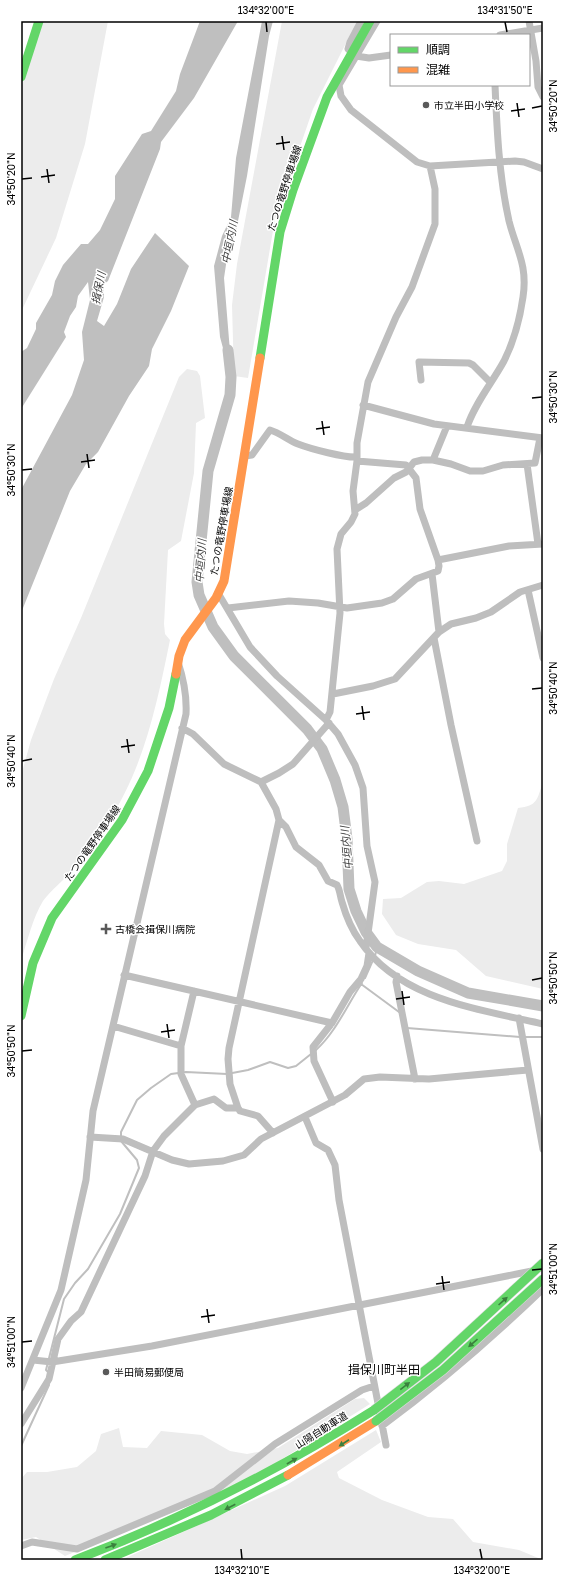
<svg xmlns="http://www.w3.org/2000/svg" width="564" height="1581" viewBox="0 0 564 1581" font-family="'Golos Text','Noto Sans JP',sans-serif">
<rect width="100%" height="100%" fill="#fff"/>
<path fill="#ececec" d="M42 21H108L85 144 56 238 21 312V89Z
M282 21H357L313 109 275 219 248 378 234 376 232 305 237 264Z
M187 369 197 371 200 376 205 418 196 423 194 473 181 541 168 550 164 624 165 634 170 640C157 704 144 768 107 824 97 839 86 857 73 870 64 880 51 890 43 901 33 917 27 942 21 961V776L31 740 54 679 81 618 179 377Z
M543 782V989L486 976 456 950 418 944 396 935 382 914 383 899 401 898 427 882 439 881 464 884 502 871 507 861V844L518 808C538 806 537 799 543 782Z
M364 1398 370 1404 271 1466 217 1494 65 1556 36 1537 21 1540V1479L27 1472H47L77 1467 96 1451 101 1434 119 1428 123 1447 147 1448 161 1431 202 1435 230 1451 247 1454 278 1448 355 1399Z
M376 1430 381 1442 337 1472 339 1478 382 1500 428 1517 453 1519 473 1542 519 1550 543 1560H121L285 1486Z"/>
<path fill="#bfbfbf" d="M200 21H238L194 98 161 142 160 149 108 281 104 284V297L97 321 104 326 117 304 131 269 155 233 189 266 171 311 152 349 149 366 129 396 98 452 86 464 70 491 21 613V490L72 395 84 360 82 332 90 300 88 282 78 296 76 307 70 316 64 332 66 337 21 409V352L27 348 36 329V323L52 295 55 281 63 265 81 244H88L100 230 115 199V176L142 134 151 131 176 91 180 74Z
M262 21H273L269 36 247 176 236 231 227 258 224 278 231 364 227 363 220 337 214 266 222 236 231 217 236 158Z"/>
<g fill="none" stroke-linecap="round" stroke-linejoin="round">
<path stroke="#bfbfbf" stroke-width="2" d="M375 956 377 947
M365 978 373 960
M361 984 399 1012
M407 1028 520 1037
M524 1037H543
M316 1050C336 1032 347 1005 362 983
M121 1136V1132L137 1100 151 1088 171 1074 186 1072 227 1074 248 1070 270 1062 288 1068 296 1066 311 1054
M48 1372 46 1370 64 1299 75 1283 88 1269 120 1214 139 1168 137 1160 121 1141
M21 1446 49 1385"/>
<path stroke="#bfbfbf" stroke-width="11" d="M228 350 231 377 230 395 208 471 197 582 199 595 213 627 234 656 307 729 322 749 335 780 343 807 347 839 349 889 356 911 366 932 377 947 418 971 468 993 543 1006"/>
<path stroke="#bebebe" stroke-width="7" d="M377 21 339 85 341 96 351 110 417 162 430 166 515 161 524 162 543 169
M529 21 536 61 538 87 543 97
M500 35 543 28
M351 52 348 49 350 42 361 21
M356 56 369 58 391 55
M421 380 419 362 469 363 473 365 490 382
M363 405 434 424 543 438
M467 427C475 403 492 383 504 361 513 343 520 318 523 297 528 265 516 249 509 221 499 176 497 131 495 85
M245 456 252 455 270 430C280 433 288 440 298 444 311 449 345 458 357 457
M433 460 447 426
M357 461 406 465 416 478 420 509 438 560
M527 464 538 544
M355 510 366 503 394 478 406 472 414 462 422 460H433L451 464 470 471H483L503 465 535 463 540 438
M432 574 439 632
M528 590 543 658
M218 593 250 647 277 676 326 720 338 734 355 765 363 788 367 846 375 882 366 948
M228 608 289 601 318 603 347 608 382 603 393 599 416 579 438 571 439 566 438 560 509 546 543 544
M434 638 451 725 477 841
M333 694 373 686 395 679 439 632 451 624 476 618 491 612 520 592 543 585
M326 720 330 712 340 613 337 549 341 534 351 522 355 514 353 491 357 461V443L368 382 396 317 412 287 435 224V189L430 166
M182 728 193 734 224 764 261 782 276 809 279 820 229 1048 228 1059 230 1084 238 1108 240 1111 258 1116 273 1133
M261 782 279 773 293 764 329 723
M279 820 286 827 296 847 319 865 328 881 337 885C340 890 340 896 342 902 346 916 351 929 360 941 400 1000 479 1009 543 1024
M124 975 332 1023
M397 976 396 982 415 1079
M519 1018 543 1149
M181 1046 194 991
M333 1102 314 1061 313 1047 332 1023 350 992 361 979 367 966 369 953
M195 1105 214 1099 226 1108H238
M305 1117 316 1143 328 1150 335 1165 339 1200 386 1445
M90 1137 123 1139 172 1160 189 1164 223 1161 244 1155 261 1139 345 1095 364 1079 380 1077 429 1079 528 1070
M33 1360 52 1362 152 1346 532 1271
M21 1388 61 1290 86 1180 93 1111 186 714C187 695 184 680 178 662
M21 1424 49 1379 58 1339 71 1321 81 1312 145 1176 153 1151 164 1136 195 1105 181 1074V1046L113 1026
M382 1426C440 1383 491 1339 543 1289
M21 1546 32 1542 77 1549 215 1491 275 1444 362 1390 374 1386"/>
<path stroke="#63d668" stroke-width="9" d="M21 77 39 21
M260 358 280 232 293 190 327 97 370 21
M21 1016 33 963 52 918 122 820 148 771 169 708 176 674
M75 1560C180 1520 279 1470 374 1410
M105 1560 211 1515 288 1475"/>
<path stroke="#ff974d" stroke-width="9" d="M176 674 179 656 185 640 216 598 224 581 260 358
M288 1475 376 1421"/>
<defs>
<path id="fast-bridge" d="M374 1410 436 1362 543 1263
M376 1421 443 1370 543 1279"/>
</defs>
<use href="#fast-bridge" stroke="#dbdbdb" stroke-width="10" stroke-linecap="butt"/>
<use href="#fast-bridge" stroke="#63d668" stroke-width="9"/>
</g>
<defs><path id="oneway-solid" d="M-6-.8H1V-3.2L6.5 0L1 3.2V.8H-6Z"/></defs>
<g fill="#3b803e">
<use href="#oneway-solid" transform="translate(503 1301) rotate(-42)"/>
<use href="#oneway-solid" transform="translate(473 1343) rotate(139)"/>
<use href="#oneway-solid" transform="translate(405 1386) rotate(-38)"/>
<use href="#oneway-solid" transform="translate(344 1443) rotate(147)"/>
<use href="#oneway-solid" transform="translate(292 1461) rotate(-30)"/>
<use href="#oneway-solid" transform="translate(230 1507) rotate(153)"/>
<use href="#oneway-solid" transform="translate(111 1546) rotate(-20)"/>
</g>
<path fill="none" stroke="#000" stroke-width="1.5" d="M266 22 267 32M505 22 507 32M517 103 519 117M532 108 542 106M511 111 525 109M282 136 284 150M276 144 290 142M47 169 49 183M41 177 55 175M22 179 32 178M532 398 542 397M322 421 324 435M316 429 330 427M87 454 89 468M81 462 95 460M22 470 32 469M532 689 542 688M362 706 364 720M356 714 370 712M127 739 129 753M121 747 135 745M22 761 32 759M532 980 542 978M402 991 404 1005M396 999 410 997M167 1024 169 1038M161 1032 175 1030M22 1051 32 1050M532 1270 542 1269M442 1276 444 1290M436 1284 450 1282M207 1309 209 1323M201 1317 215 1315M22 1342 32 1341M241 1549 242 1559M480 1549 482 1559"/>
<g fill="#595959" stroke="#fff" stroke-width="1.5">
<circle cx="426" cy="105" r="4"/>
<path d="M104 923h4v4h4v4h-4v4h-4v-4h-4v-4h4z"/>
<circle cx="106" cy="1372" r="4"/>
</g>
<g text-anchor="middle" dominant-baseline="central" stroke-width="3" stroke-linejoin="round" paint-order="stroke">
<g font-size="10" fill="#000" stroke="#fff" text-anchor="start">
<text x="434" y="105">市立半田小学校</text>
<text x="115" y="929">古橋会揖保川病院</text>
<text x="114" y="1372">半田簡易郵便局</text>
</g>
<g font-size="10" fill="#000" stroke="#fff">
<text transform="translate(284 188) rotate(-72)">たつの竜野停車場線</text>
<text transform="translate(221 531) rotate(-80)">たつの竜野停車場線</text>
<text transform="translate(92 843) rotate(-55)">たつの竜野停車場線</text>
<text transform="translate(321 1430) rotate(-32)">山陽自動車道</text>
</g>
<g font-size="11" font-style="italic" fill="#444" stroke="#fff">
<text transform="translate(229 242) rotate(-79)">中垣内川</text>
<text transform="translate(98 288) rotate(-79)">揖保川</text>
<text transform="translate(200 561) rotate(-86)">中垣内川</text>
<text transform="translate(346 848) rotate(-95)">中垣内川</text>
</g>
<g font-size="12" fill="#000" stroke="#fff">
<text x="384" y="1369">揖保川町半田</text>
</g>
</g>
<rect width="564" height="1581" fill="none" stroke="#ffffff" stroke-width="44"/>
<rect x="390" y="34" width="140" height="52" fill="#ffffff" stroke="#999999"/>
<rect x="398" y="47" width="20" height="6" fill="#63d668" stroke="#999999"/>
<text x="426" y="54" font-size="12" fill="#000000">順調</text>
<rect x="398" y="67" width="20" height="6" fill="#ff974d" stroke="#999999"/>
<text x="426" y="74" font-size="12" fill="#000000">混雑</text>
<rect x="22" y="22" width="520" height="1537" fill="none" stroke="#000" stroke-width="1.5"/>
<g font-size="10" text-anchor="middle" fill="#000">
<text x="266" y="14">134°32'00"E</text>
<text x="505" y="14">134°31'50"E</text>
<text transform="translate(553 106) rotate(-90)" y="4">34°50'20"N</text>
<text transform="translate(11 179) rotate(-90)" y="4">34°50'20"N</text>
<text transform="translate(553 397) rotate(-90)" y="4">34°50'30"N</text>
<text transform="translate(11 470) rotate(-90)" y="4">34°50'30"N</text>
<text transform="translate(553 688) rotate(-90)" y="4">34°50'40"N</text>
<text transform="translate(11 761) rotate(-90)" y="4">34°50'40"N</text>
<text transform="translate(553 978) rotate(-90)" y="4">34°50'50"N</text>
<text transform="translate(11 1051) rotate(-90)" y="4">34°50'50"N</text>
<text transform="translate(553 1269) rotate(-90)" y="4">34°51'00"N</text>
<text transform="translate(11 1342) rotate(-90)" y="4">34°51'00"N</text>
<text x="242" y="1574">134°32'10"E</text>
<text x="482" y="1574">134°32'00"E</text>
</g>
</svg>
